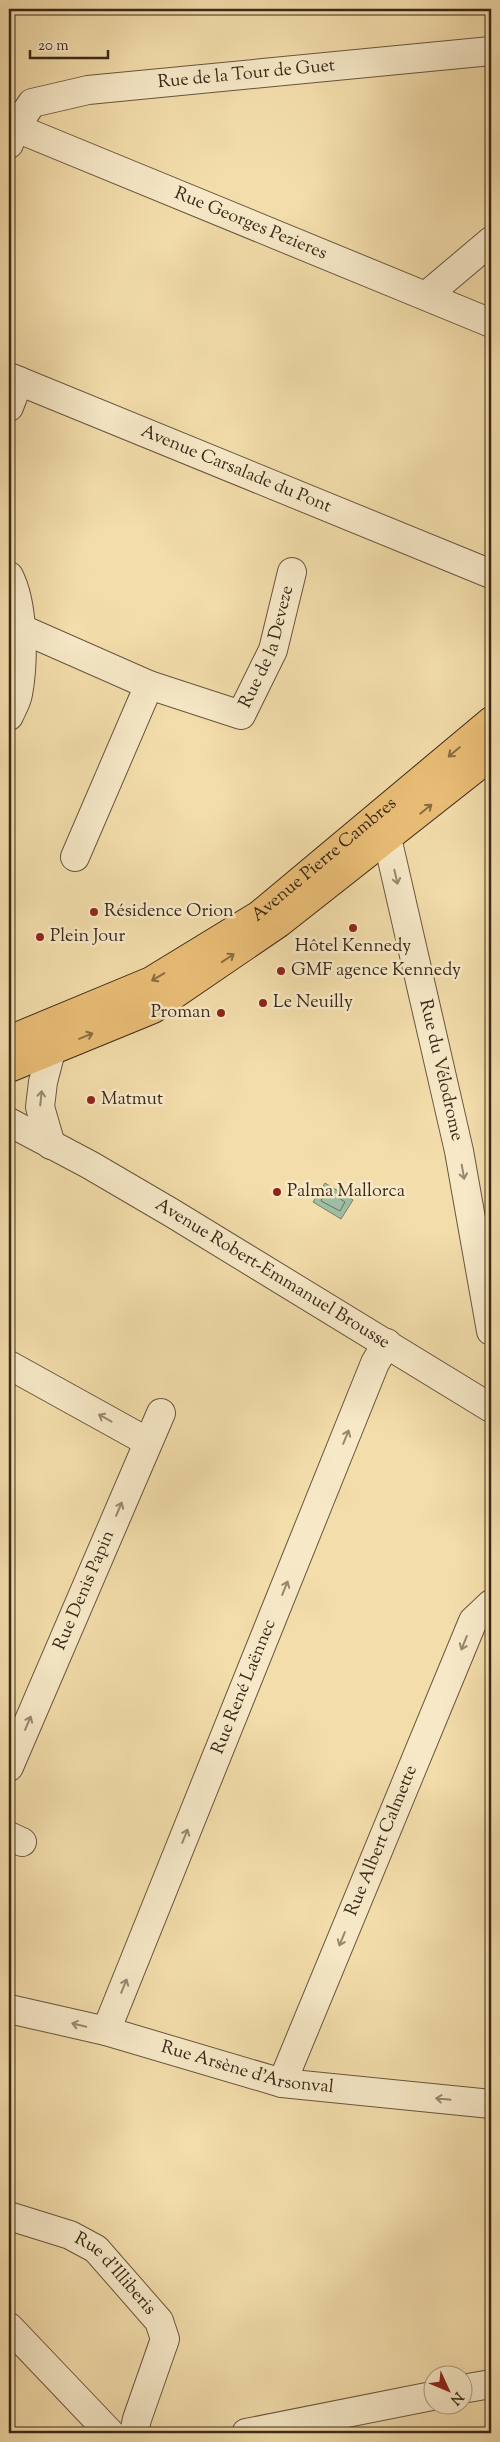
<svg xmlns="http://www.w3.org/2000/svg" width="500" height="2442" viewBox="0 0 500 2442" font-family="'Sorts Mill Goudy',serif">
<rect width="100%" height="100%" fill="#f3ddab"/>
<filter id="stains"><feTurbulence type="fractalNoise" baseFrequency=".004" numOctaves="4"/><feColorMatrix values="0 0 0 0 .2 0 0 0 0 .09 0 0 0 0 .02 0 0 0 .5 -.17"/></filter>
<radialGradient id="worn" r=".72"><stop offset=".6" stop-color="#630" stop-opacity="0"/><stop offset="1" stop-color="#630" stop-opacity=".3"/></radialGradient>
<path fill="#9dbda4" stroke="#75816c" d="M325 1183 353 1200 341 1219 313 1202Z"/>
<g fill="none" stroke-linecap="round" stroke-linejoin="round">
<path stroke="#6c725e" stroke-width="1" d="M328 1191 345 1202 340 1211 321 1201 325 1192Z"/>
<defs>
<g id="minor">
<path id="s1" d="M9 125 491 323"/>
<path id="s2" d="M9 144 15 128 32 103 88 90 491 51"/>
<path d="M427 295 491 241"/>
<path id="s3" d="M9 377 491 574"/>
<path d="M9 407 19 381"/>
<path d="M9 576C24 605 24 662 18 694 17 701 12 709 9 716"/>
<path id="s4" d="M22 629 149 685 241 715 273 650 292 572"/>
<path id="s5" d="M382 816 459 1151 491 1331"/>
<path d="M75 857 149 685"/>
<path id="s6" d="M9 1122 90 1165 172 1213 491 1408"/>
<path d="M51 1145 40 1107 43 1082 51 1051"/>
<path d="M9 1365 148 1442"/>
<path id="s7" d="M9 1767 161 1413"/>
<path d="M9 1836 22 1842"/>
<path id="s8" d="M9 2009 106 2031 282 2083 491 2104"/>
<path id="s9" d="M106 2031 375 1363 387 1343"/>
<path id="s10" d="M282 2083 473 1621 491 1604"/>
<path id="s11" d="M9 2216 70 2235 96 2249 159 2321 165 2339 137 2419 134 2433"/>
<path d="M9 2327 110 2433"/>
<path d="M462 2389 491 2384"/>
<path d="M246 2433 432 2396"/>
</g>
<g id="major">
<path id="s12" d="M9 1040 151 981 259 915 491 721"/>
<path d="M9 1068 153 1009 279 923 491 756"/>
</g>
</defs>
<use href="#minor" stroke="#68553e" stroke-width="30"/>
<use href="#major" stroke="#3a2819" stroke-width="30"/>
<use href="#minor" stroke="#f7e9c8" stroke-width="28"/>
<use href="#major" stroke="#eabe76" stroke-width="28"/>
</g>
<defs><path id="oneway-shaft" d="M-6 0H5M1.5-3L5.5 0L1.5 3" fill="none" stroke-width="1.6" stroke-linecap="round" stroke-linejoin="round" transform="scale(1.25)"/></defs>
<g stroke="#896c43">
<use href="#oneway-shaft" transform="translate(454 752) rotate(140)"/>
<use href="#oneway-shaft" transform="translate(426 809) rotate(-39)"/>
<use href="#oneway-shaft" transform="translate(228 958) rotate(-34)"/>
<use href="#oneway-shaft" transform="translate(158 977) rotate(149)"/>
<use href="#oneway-shaft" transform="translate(86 1036) rotate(-22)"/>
</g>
<g stroke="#988870">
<use href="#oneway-shaft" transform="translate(396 877) rotate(77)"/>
<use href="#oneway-shaft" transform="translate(41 1098) rotate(-84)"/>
<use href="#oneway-shaft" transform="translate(463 1172) rotate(80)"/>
<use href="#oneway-shaft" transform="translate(105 1418) rotate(-151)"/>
<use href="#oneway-shaft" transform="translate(346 1437) rotate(-68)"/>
<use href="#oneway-shaft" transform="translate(119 1509) rotate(-67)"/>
<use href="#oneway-shaft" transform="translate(285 1588) rotate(-68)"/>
<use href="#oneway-shaft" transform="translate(464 1643) rotate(112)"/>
<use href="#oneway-shaft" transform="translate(28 1723) rotate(-67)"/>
<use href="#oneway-shaft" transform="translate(185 1836) rotate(-68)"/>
<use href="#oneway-shaft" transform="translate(342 1939) rotate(112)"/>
<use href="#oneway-shaft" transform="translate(124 1986) rotate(-68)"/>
<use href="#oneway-shaft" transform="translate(79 2025) rotate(-167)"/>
<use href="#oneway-shaft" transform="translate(443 2099) rotate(-174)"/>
</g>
<g fill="#8f2418" stroke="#f7e9c8" stroke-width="2">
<circle cx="94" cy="912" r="5"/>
<circle cx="353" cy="928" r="5"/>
<circle cx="40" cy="937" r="5"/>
<circle cx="281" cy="971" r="5"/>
<circle cx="263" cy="1003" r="5"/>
<circle cx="221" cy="1013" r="5"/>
<circle cx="91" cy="1100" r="5"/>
<circle cx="277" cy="1192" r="5"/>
</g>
<g text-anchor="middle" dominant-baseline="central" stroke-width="5" stroke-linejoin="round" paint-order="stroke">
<g font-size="18" fill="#3a2819" stroke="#f7e9c8">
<text stroke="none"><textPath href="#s2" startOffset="264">Rue de la Tour de Guet</textPath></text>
<text stroke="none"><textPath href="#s1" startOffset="261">Rue Georges Pezieres</textPath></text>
<text stroke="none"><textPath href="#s3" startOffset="245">Avenue Carsalade du Pont</textPath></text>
<text stroke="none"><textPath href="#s4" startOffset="309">Rue de la Deveze</textPath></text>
<text stroke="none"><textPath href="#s12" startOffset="366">Avenue Pierre Cambres</textPath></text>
<text stroke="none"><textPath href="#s5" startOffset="261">Rue du Vélodrome</textPath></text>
<text stroke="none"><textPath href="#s6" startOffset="304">Avenue Robert-Emmanuel Brousse</textPath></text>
<text stroke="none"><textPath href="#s7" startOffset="192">Rue Denis Papin</textPath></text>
<text stroke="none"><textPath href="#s9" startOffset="371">Rue René Laënnec</textPath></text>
<text stroke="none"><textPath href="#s10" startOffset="262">Rue Albert Calmette</textPath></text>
<text stroke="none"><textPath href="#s8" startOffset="246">Rue Arsène d'Arsonval</textPath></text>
<text stroke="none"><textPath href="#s11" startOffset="124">Rue d'Illiberis</textPath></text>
</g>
<g font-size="18" fill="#3a2819" stroke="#f7e9c8" text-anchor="start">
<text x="104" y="912">Résidence Orion</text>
<text x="50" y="937">Plein Jour</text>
<text x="353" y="947" text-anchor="middle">Hôtel Kennedy</text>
<text x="291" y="971">GMF agence Kennedy</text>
<text x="273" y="1003">Le Neuilly</text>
<text x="211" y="1013" text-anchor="end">Proman</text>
<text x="101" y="1100">Matmut</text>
<text x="287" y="1192">Palma Mallorca</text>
</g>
</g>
<rect width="500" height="2442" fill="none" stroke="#f3ddab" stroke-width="30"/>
<rect x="10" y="10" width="480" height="2422" fill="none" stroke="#3a2819" stroke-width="2.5"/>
<rect x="15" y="15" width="470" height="2412" fill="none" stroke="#3a2819"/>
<g transform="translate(448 2390) rotate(134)"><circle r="24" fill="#f7e9c8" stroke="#ab9c82"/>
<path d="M0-4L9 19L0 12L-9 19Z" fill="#8f2418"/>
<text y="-8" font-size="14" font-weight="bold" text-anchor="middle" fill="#3a2819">N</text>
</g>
<path d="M30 50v8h78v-8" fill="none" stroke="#3a2819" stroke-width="2.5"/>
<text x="38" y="50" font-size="15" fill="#3a2819" stroke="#f7e9c8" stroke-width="4" paint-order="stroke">20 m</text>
<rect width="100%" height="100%" filter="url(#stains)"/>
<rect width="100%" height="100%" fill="url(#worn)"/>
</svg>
